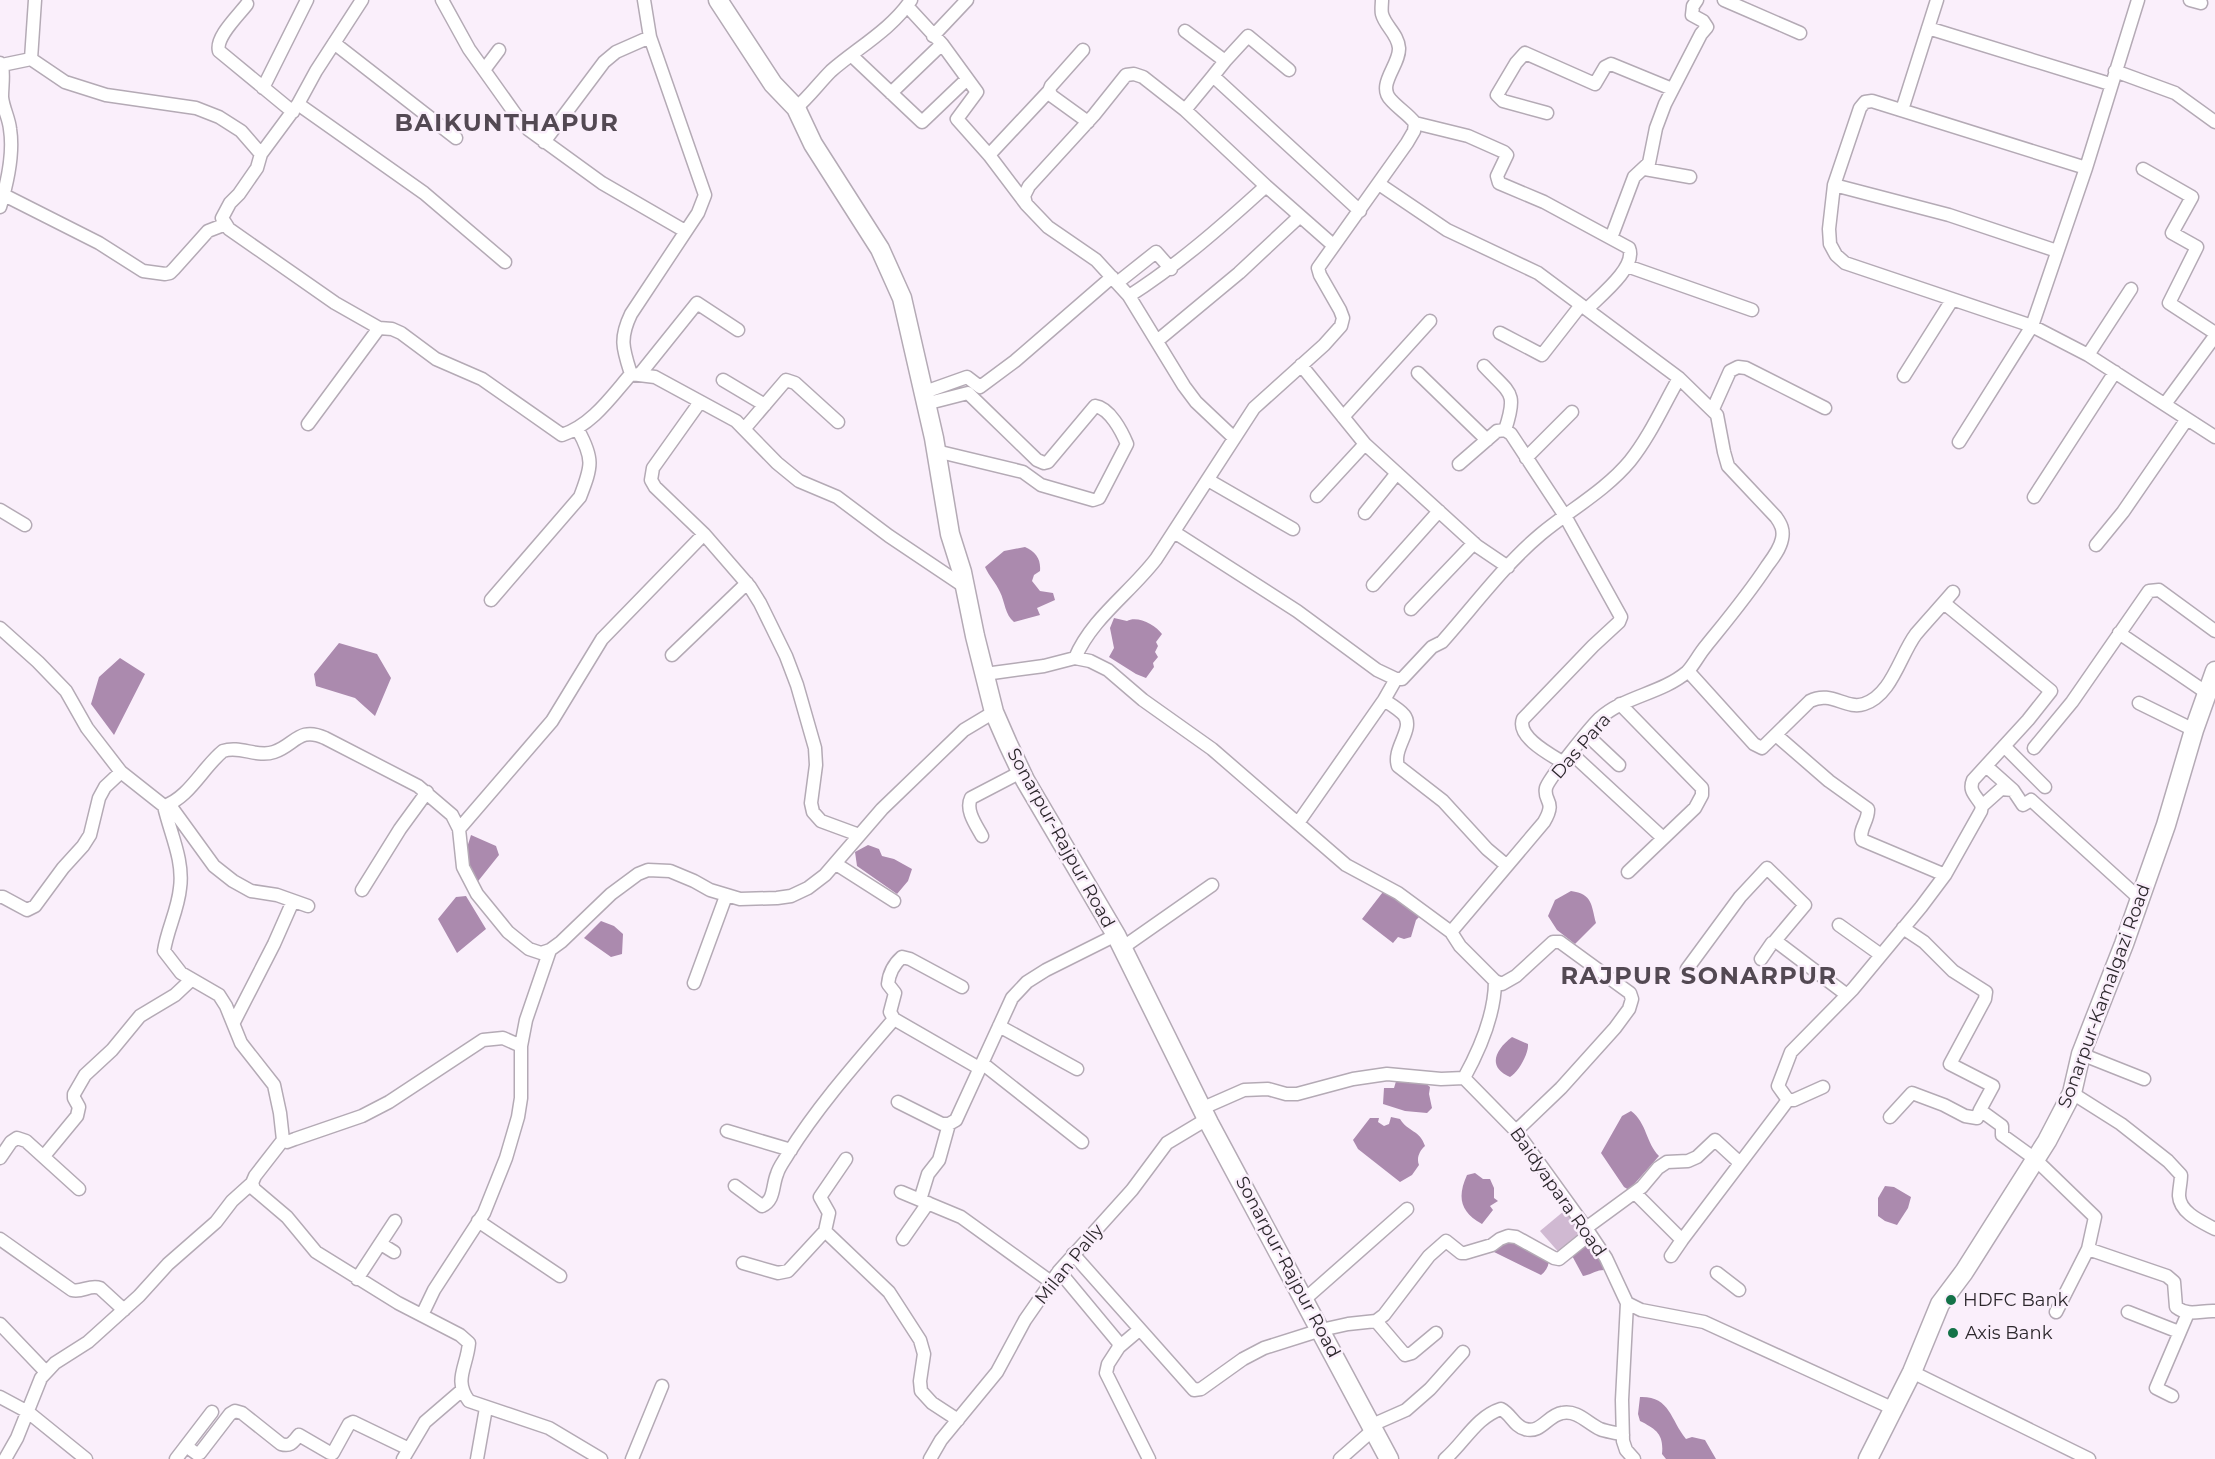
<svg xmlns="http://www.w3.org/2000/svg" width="2215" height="1459" viewBox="0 0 2215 1459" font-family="Montserrat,sans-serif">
<rect width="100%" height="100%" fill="#faeffb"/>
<path fill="#d0b9d2" d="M1570 1206 1590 1234 1562 1256 1540 1231Z"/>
<path fill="#ab8aae" d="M1025 547C1036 552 1041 559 1040 571L1034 575 1032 581 1040 591 1053 593 1055 600 1037 608 1040 615 1014 622C1005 615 1005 602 1000 592 996 583 989 576 985 567L1004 551Z
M1114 618 1127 621C1137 615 1156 625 1162 634L1156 642 1158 646 1155 652 1158 657 1153 663 1154 667 1146 678 1136 674 1109 657 1114 648 1110 628Z
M339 643 377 654 391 678 375 716 355 698 316 686 314 674Z
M120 658 145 674 114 735 91 704 99 677Z
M471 835 496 846 499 855 475 885 465 854Z
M868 845 879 849 882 856 894 859 912 869 908 881 897 894 857 866 855 852Z
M1386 888 1421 915 1416 920 1411 937 1404 939 1398 937 1393 943 1362 919Z
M1571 891C1593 894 1591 905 1596 923L1575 944 1557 930 1548 916 1555 900Z
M466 896 486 929 457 953 438 919 456 897Z
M601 921 614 926 623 934 622 954 611 957 584 938Z
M1512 1037 1528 1044C1529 1053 1518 1073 1510 1077 1487 1067 1495 1050 1512 1037Z
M1397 1078 1424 1082 1430 1087 1429 1094 1432 1108 1427 1113 1405 1111 1383 1104 1384 1088H1394Z
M1631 1111C1647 1123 1646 1143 1659 1156L1629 1190 1624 1187 1601 1153 1622 1116Z
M1391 1117 1400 1119C1408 1132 1420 1130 1425 1146 1420 1150 1416 1158 1419 1165L1412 1175 1400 1182 1358 1149 1353 1140 1370 1118H1379L1378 1122 1384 1126 1389 1124Z
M1475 1173 1483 1179H1490L1494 1188V1198L1498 1201 1490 1206 1493 1210 1482 1224C1460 1212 1457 1197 1467 1175Z
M1885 1186 1894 1187 1911 1197 1908 1208 1897 1225 1885 1221 1878 1216V1198Z
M1508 1239 1549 1259C1549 1266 1546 1271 1541 1275L1494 1252 1501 1243Z
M1590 1242 1606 1270C1597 1269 1591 1275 1583 1276L1570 1252Z
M1640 1397C1670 1396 1670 1419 1686 1439L1692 1437 1705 1440 1716 1459H1666L1662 1454C1664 1434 1656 1429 1640 1421L1638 1414Z"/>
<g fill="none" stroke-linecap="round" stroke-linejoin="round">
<defs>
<path id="minor" d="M362 0 316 71 298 104 261 154 257 168 239 194 230 203 222 218 229 229 335 303 379 328 392 329 401 333 436 359 482 379 562 435C592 425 611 397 631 374L655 377 736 421 777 463 799 481 837 497 889 536 965 587
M442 0 469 49 516 115 529 130 602 183 685 231
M1724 0 1800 33
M2190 0 2201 3
M247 4C239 15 215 37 219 51L293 112
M1928 28 2110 84
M1185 31 1225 61 1213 76
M933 36 967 0
M334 43 456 138
M942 44 977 92 957 119 989 155 1026 204
M1083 50 1051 86 1049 91 1052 96 1088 122
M851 55 922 122 966 80
M31 59 35 0
M1225 61 1248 36 1289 70
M0 63 2 65C4 76 2 86 2 97 3 108 9 118 10 129 14 154 7 184 0 207
M2 65 31 59 65 82 106 95 196 108 219 117 241 131 261 154
M484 70 499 50
M2115 71 2175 93 2215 122
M263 88 307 0
M891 93 942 44 907 6
M298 104 424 193 505 262
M796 108C809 97 819 83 831 71 856 49 892 29 911 0
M1185 110 1213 76 1360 211
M1902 110 1937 0
M1547 113 1503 101 1497 95 1516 63 1525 53 1595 84 1605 67 1611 64 1672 89
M1415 123 1468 136 1504 152 1507 155 1497 176 1499 183 1544 202 1629 248C1637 267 1600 296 1587 309
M544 142 604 62 616 52 650 37
M989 155 1049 91
M2086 168 1872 101 1865 102 1860 108 1834 185 1829 229 1830 244 1836 255 1845 263 2032 326 2088 355 2215 437
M1645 169 1690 177
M2143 169 2192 197 2172 233 2197 247 2169 303 2215 333
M1379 184 1447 230 1538 273 1679 378 1717 415 1724 452 1728 466 1776 517C1781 524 1784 530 1782 539 1780 549 1773 558 1767 566 1748 595 1727 620 1706 646 1699 654 1694 665 1687 672 1661 694 1624 696 1599 719 1591 727 1548 779 1546 788 1543 802 1557 800 1544 822L1451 932
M1834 185 1949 215 2057 251
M4 195 99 243 143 271 165 274 170 273 174 269 208 231 226 224
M1611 238 1634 177 1649 163 1656 128 1665 104 1701 34 1707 27 1703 21 1692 15 1693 6 1697 0
M1627 266 1752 310
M1117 283 1156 252 1171 269
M1129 296C1179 264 1222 226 1266 186
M1500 333 1542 355 1581 305
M1157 341 1239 273 1300 216
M2088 355 2131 289
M1301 365 1365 444 1477 546 1508 567
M1484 366C1510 394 1518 391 1505 430
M1418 373 1487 440
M631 374C623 349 619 339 631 314L698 213 705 195 650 37 644 0
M640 374 697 303 738 330
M1904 376 1952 300
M723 380 765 405
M922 393 967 377 980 387 1015 361 1112 277
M700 402 653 468 651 480 655 487 704 534 750 587 760 603 786 656 797 685 815 748 816 765 811 803 813 812 821 821 859 835
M925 404 968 393 1037 460 1044 463 1048 462 1095 406C1110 408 1122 432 1127 444L1099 498 1093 500 1041 485 1023 472 936 451
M2165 404 2215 336
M1713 409 1730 371 1738 367 1746 368 1825 408
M1343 417 1430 321
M308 424 379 328
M745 428 786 380 795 383 838 422
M1233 437 1196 402 1184 386 1129 296 1096 260 1048 227 1026 204 1024 196 1029 186 1094 115 1126 75 1134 74 1143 77 1185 110 1266 186 1333 245
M1959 442 2032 326 2086 168 2138 0
M1526 458 1572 412
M1459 464 1497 431 1505 430 1511 434 1565 516 1621 617 1619 622 1593 646 1523 719C1516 737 1551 755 1564 763
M1208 480 1293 529
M1317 496 1365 444
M2034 497 2115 372
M0 510 25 525
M1365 513 1397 473
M1174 532 1297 611 1377 670 1396 679H1402L1432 647 1442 642C1474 606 1504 565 1541 534 1570 510 1606 490 1630 461 1650 436 1663 406 1679 378
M2096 545 2123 512 2187 419
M1373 585 1439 511
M491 600 580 497C592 466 594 459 578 430
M1411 609 1474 543
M0 628 38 662 66 691 87 728 121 772 164 806C189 798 203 767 223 751 240 745 257 758 274 752 295 745 299 726 325 738L418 786 452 815 459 829 463 867 477 894 508 932 529 949 541 953 550 950 561 942 611 894 638 874 648 870 670 871 694 881 710 890 740 899 777 898 791 896 808 888 825 875 882 809 964 730 994 712
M2119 633 2207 693
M672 655 747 583
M1075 658C1092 618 1130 593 1156 559L1254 408 1324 345 1341 326 1343 318 1340 310 1320 275 1318 268 1407 143 1414 131 1415 123C1408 114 1399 109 1391 100 1376 85 1400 65 1399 48 1398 34 1385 26 1382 14 1381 10 1382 4 1382 0
M1688 671 1754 744 1762 748 1810 701C1831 690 1846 710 1864 704 1892 695 1900 655 1916 634 1928 620 1941 606 1953 592
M985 674 1044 666 1075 658 1090 661 1108 670 1143 700 1212 749 1346 865 1398 893 1451 932 1460 946 1495 981 1502 984 1516 976 1553 942H1560L1630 993 1632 999 1629 1009 1615 1028 1561 1088 1516 1131
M1384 700C1390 704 1399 709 1404 715 1415 729 1392 748 1398 766L1443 801 1487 849 1506 865
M2139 703 2194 730
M1620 704 1702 788V795L1695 808 1628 872
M1586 734 1619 765
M1776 735 1829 781 1868 809C1869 821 1858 829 1862 840L1945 875
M2004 746 2045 787
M2034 748 2072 702 2149 591 2159 590 2215 631
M1571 753 1663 838
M1986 766 2013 790
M169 804 214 866 233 881 251 891 277 895 308 906
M164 806C170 833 184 860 180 888 178 910 167 930 164 951L181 973 219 995 226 1006 241 1043 274 1085 280 1113 283 1140 255 1176 252 1183 254 1189 287 1217 316 1252 398 1303 460 1335 469 1343C467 1367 453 1380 469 1401L549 1428 601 1459
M1982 806 2001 789 2013 790 2023 805 2031 800 2140 899
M1298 823 1384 700 1396 679
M459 829 552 721 602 639 704 534
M982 836C976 825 965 810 971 798L1021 772
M836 864 894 901
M362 890 400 829 427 792
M0 897H3L27 910 35 906 63 868 83 846 90 835 99 798 105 787 121 772
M1839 925 1881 955
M1903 928 1924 942 1953 971 1986 992 1985 999 1950 1064 1993 1086 1980 1110 2002 1126V1135L2035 1159 2095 1217 2088 1249 2056 1312
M1122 948 1212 885
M1761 959 1772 943 1777 942 1847 995
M1687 969 1740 897 1767 868 1805 905 1774 942
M694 983 726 896
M962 987 910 959 902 957C894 964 889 974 888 984L895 993 890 1012 894 1019 979 1068
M234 1022 274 944 293 901
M999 1026 1077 1069
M2081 1054 2144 1079
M982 1063 1082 1142
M1464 1078C1480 1049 1495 1014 1495 981
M2072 1093 2121 1124 2168 1161 2181 1175C2181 1182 2179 1189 2179 1196 2180 1213 2202 1222 2215 1229
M1788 1100H1794L1823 1087
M898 1102 942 1124H949L956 1120 1012 998 1027 982 1046 970 1116 935
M1203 1108 1244 1090 1268 1089 1286 1094H1297L1353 1079 1387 1074 1441 1079 1464 1078 1516 1131 1586 1228 1606 1258 1627 1303 1641 1310 1704 1322 1892 1408
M1890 1117 1912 1093 1944 1105 1965 1116 1977 1118 1980 1110
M727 1131 791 1150
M283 1140 287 1142 295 1139 362 1116 389 1102 483 1040 503 1038 521 1046
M44 1156 77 1116 79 1107 74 1098V1094L85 1075 112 1050 140 1016 175 995 191 980
M0 1158 11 1142 17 1138 26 1141 79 1189
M735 1186 762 1206C775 1200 772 1186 777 1174 779 1167 784 1161 788 1154 818 1106 857 1062 894 1019
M901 1192 961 1217 1051 1282
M1635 1193 1682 1240
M920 1200 928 1174 939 1160 949 1124
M478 1221 560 1276
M1586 1228 1642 1187 1658 1168 1667 1162 1688 1161 1697 1157 1715 1140 1740 1163
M825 1231 829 1213 820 1197 846 1159
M0 1239 72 1290C82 1293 90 1284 100 1288L124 1310
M903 1239 928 1203
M381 1244 394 1252
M2088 1249 2167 1276 2174 1282 2176 1307C2189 1317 2201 1310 2215 1311
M1073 1254 1194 1390 1201 1389 1243 1359 1264 1348 1321 1330 1348 1324 1376 1321 1384 1315 1429 1256 1446 1241 1461 1253H1465L1492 1245 1500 1239 1508 1236 1516 1237 1554 1258 1559 1259 1590 1234
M1671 1256 1682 1240 1788 1100 1778 1086 1791 1052 1853 989 1921 907 1945 875 1981 811 1982 806C1977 796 1968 792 1973 780L2028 720 2051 691 1944 603
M743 1263 778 1273 788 1271 825 1231 889 1292 920 1340 924 1354 920 1381 921 1391 932 1403 958 1420
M1059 1271 1118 1342 1119 1347 1108 1364 1106 1373 1149 1459
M1717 1273 1739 1290
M357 1279 395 1221
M1305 1299 1407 1209
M1627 1303 1622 1400 1623 1441 1626 1450 1634 1459
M2128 1312 2179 1332
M422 1315 434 1290 484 1213 506 1158 518 1117 521 1098V1046L526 1020 550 950
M1376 1321 1405 1355 1412 1353 1436 1333
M0 1324 46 1372
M1119 1347 1139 1330
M1912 1372 2089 1459
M2172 1396 2156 1388 2188 1313
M0 1397 28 1412 86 1459
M1372 1425 1406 1410 1430 1389 1463 1352
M186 1446 197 1454 200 1453 230 1414 235 1411 242 1413 281 1444C291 1447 293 1442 299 1435L330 1453H333L349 1424 353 1422 409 1449
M5 1459 17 1438 41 1378 55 1363 88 1342 139 1296 168 1264 216 1222 232 1201 252 1183
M176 1459 212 1412
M403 1459 425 1422 461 1391
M477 1459 486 1408
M632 1459 662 1386
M930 1459 941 1440 997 1372 1025 1320 1059 1271 1132 1190 1167 1143 1207 1119
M1340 1459 1374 1429
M1445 1459C1464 1443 1476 1417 1501 1409 1511 1414 1514 1426 1525 1429 1541 1434 1548 1415 1562 1413 1578 1410 1587 1423 1600 1429 1607 1432 1615 1432 1623 1435"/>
<path id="secondary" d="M718 0 773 84 796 108 813 144 880 249 902 298 934 438 950 534 962 572 975 636 994 712 1008 744 1025 780 1116 935 1209 1123 1389 1459
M1868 1459 1912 1372 1940 1304 1964 1272 2047 1141 2072 1093 2081 1054 2124 944 2166 825 2194 730 2215 671"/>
</defs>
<use href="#minor" stroke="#b4aab5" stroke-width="15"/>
<use href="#secondary" stroke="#b4aab5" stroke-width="21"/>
<use href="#minor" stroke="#fff" stroke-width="12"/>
<use href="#secondary" stroke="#fff" stroke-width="18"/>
</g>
<g fill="#137248" stroke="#faeffb" stroke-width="2">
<circle cx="1951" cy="1300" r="6"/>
<circle cx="1953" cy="1333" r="6"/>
</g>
<g text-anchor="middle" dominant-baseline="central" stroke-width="5" stroke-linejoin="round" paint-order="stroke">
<g font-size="18" fill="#2d282d" stroke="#faeffb">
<text transform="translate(1581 746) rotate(-49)">Das Para</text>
<text transform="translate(1061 838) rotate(61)">Sonarpur-Rajpur Road</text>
<text transform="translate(2104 996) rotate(-70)">Sonarpur-Kamalgazi Road</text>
<text transform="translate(1558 1192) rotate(55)">Baidyapara Road</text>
<text transform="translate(1069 1264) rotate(-51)">Milan Pally</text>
<text transform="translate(1288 1267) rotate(62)">Sonarpur-Rajpur Road</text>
</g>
<g font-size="18" fill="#2d282d" stroke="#faeffb" text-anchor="start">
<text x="1963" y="1300">HDFC Bank</text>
<text x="1965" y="1333">Axis Bank</text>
</g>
<g font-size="24" font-weight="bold" letter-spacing="1.5" fill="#534953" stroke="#faeffb">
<text x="507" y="122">BAIKUNTHAPUR</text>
<text x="1699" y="975">RAJPUR SONARPUR</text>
</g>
</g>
</svg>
